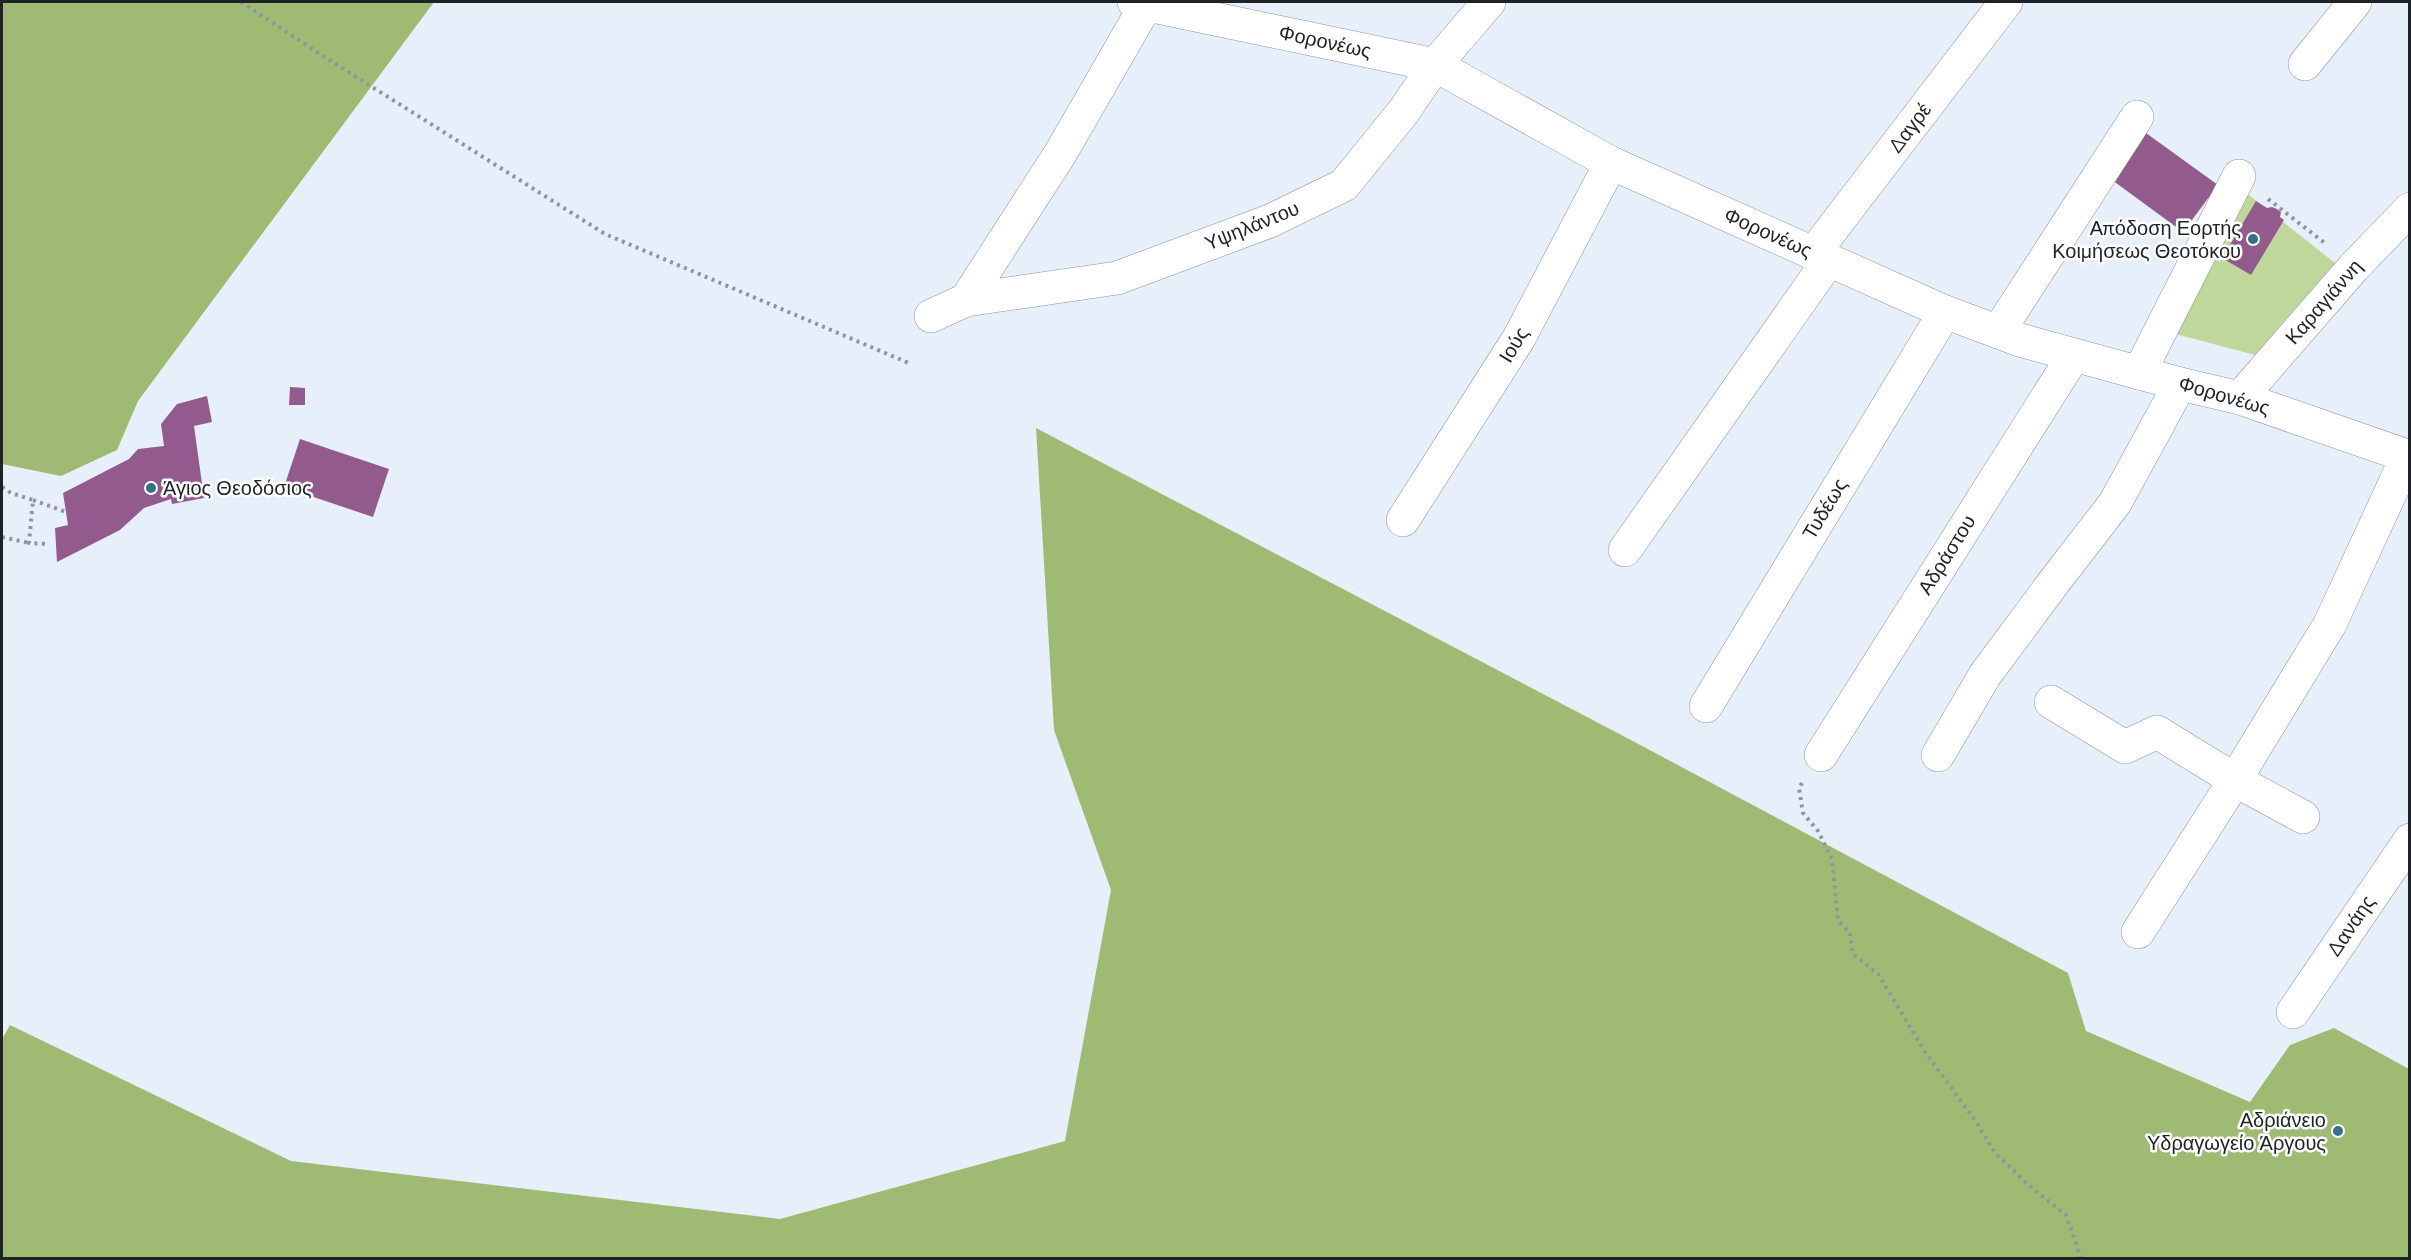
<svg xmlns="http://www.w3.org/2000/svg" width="2411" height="1260" viewBox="0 0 2411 1260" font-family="'Nunito Sans',sans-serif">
<rect width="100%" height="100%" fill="#e7f0fa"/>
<path fill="#bfd79b" d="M2245 192 2335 263 2255 355 2168 332Z"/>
<path fill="#9fbb73" d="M2 2H434L138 401 117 450 61 476 2 464Z
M1036 428 1629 739 2068 973 2086 1031 2250 1102 2290 1045 2334 1028 2409 1069V1258H2V1039L10 1025 291 1161 780 1219 1065 1141 1111 890 1054 730Z"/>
<path fill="#935b8d" d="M2146 133 2218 185 2183 232 2112 180Z
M2256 201 2267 208 2272 207 2277 209 2281 212 2280 217 2284 220 2251 275 2222 258Z
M290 387 305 388V405H289Z
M207 396 212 422 194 426 204 498 172 504 171 499 144 508 120 530 57 562 55 528 68 525 63 493 129 459 138 449 164 446 161 424 177 404Z
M300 439 389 469 373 517 284 487Z"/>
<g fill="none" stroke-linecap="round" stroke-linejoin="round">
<defs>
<path id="street" d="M2305 64 2355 2
M1813 254 2006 2
M966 300 1060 154 1146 5
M931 316 966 300 1117 278 1270 221 1344 185 1404 111 1435 65 1489 2
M1998 332 2137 117
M2139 373 2239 176
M2240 398 2354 267 2410 209
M1403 520 1519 338 1611 163
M1625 550 1829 260
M2051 702 2125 747 2157 732 2235 780 2303 817
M1706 706 1945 312
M1821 755 2074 355
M1938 755 1985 675 2054 582 2115 503 2180 384
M2138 932 2235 780 2330 624 2407 457
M2293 1012 2410 840"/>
<path id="secondary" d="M1134 2 1435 65 1611 163 1945 312 2020 340 2180 384 2240 398 2410 457"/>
</defs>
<use href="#street" stroke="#8d959e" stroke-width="34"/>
<use href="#secondary" stroke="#8d959e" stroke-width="34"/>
<path stroke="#8e959c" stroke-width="4" stroke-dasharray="3 4.5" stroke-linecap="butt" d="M241 2 320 54 605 234 911 364
M2268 199 2326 244
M2 487 11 493 33 500 29 543 48 544
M33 500 66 512
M2 537 29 543
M1802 783 1799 788 1803 813 1818 831 1832 859 1838 920 1850 933 1853 954 1878 974 1925 1052 1977 1123 1995 1153 2032 1188 2066 1215 2081 1258"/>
<use href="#street" stroke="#fff" stroke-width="33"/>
<use href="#secondary" stroke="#fff" stroke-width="33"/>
</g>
<g fill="#357088" stroke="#fff" stroke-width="2">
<circle cx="2253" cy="239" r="6"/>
<circle cx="151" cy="488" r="6"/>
<circle cx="2338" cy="1131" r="6"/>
</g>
<g text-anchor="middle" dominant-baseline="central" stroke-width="5" stroke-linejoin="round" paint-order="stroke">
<g font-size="20" fill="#1f2226" stroke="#fff">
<text transform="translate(1325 42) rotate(12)">Φορονέως</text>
<text transform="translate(1910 128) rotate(-53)">Δαγρέ</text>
<text transform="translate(1252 226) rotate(-22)">Υψηλάντου</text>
<text transform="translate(1768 233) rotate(24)">Φορονέως</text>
<text transform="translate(2324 302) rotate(-49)">Καραγιάννη</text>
<text transform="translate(1514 345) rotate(-59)">Ιούς</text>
<text transform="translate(2224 396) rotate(16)">Φορονέως</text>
<text transform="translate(1825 509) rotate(-59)">Τυδέως</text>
<text transform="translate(1947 555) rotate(-58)">Αδράστου</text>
<text transform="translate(2351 926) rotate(-56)">Δανάης</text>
</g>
<g font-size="20" fill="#1f2226" stroke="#fff" text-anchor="end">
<text x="2241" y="228">Απόδοση Εορτής<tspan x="2241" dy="23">Κοιμήσεως Θεοτόκου</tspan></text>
<text x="163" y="488" text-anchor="start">Άγιος Θεοδόσιος</text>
<text x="2326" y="1120">Αδριάνειο<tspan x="2326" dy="23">Υδραγωγείο Άργους</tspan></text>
</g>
</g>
<rect width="2411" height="1260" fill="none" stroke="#1f2226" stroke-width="6"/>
</svg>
